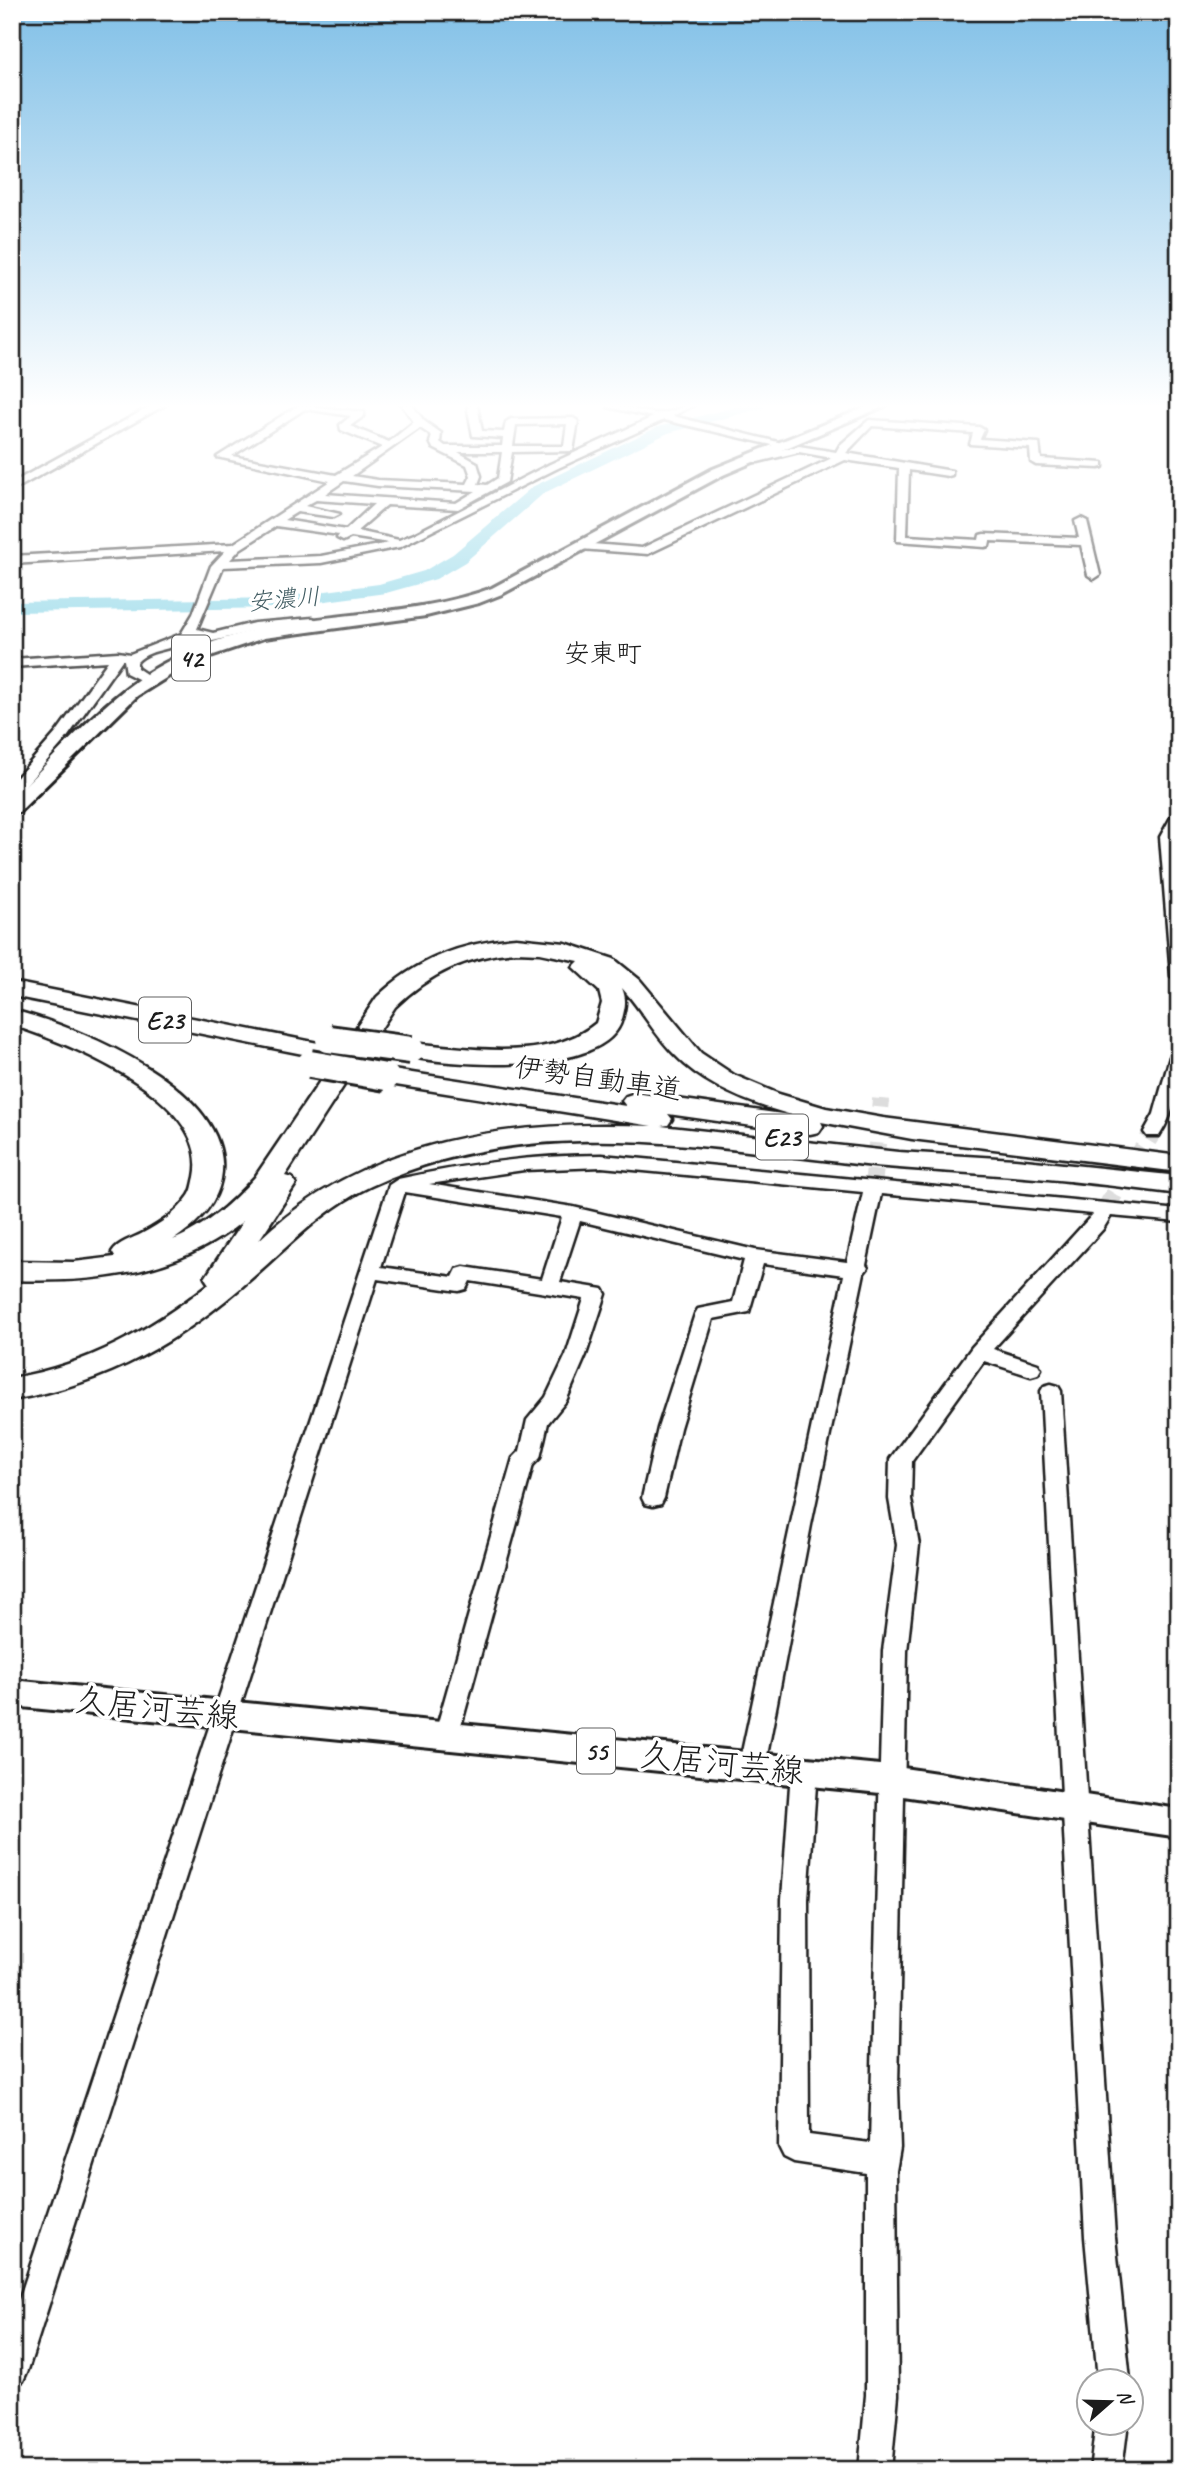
<svg xmlns="http://www.w3.org/2000/svg" width="1191" height="2482" viewBox="0 0 1191 2482" font-family="Caveat,'Klee One',sans-serif">
<rect width="100%" height="100%" fill="#fff"/>
<filter id="ink" filterUnits="userSpaceOnUse"><feTurbulence type="fractalNoise" baseFrequency=".0143" numOctaves="2"/><feDisplacementMap in="SourceGraphic" scale="14" xChannelSelector="R" yChannelSelector="G"/><feConvolveMatrix kernelMatrix="1 2 1 2 8 2 1 2 1" color-interpolation-filters="sRGB"/></filter>
<g filter="url(#ink)">
<g fill="none" stroke-linecap="round" stroke-linejoin="round">
<path fill="#86d3e5" fill-rule="evenodd" d="M743 405H765L763 408 668 433 544 493 465 562 436 579 386 593 273 608 12 612V602L273 598 379 584 424 571 453 554 532 487 658 427Z"/>
<path stroke="#ddd" stroke-width="18" stroke-dasharray="18 9" stroke-linecap="butt" d="M873 1188 881 1099
M1105 1209 1153 1132"/>
<defs>
<path id="minor" d="M153 405H165L12 491V483Z
M299 405 364 412V416L350 426 389 442 414 422 402 405H412L424 421 441 433 440 442 445 446H502L503 438 473 436 467 405H477L482 431 504 432 506 422 511 419 573 418 578 421 573 451 512 452 507 482 458 509 387 505 357 531 399 540 414 534 550 464 653 417 608 407 607 405C624 405 650 415 662 413 674 412 681 405 694 405L673 416 786 444 781 447 664 420 558 468 400 547 321 563 223 567 197 629 213 633 254 623 313 618 319 622 313 626 254 631 213 641 193 636C178 652 152 646 137 662V668L155 680 148 684 126 673 124 660H122L66 739 17 795 12 796V783L56 733 108 661 12 667V659L118 652 130 654 181 634 193 614 211 566 225 551 12 564V556L233 544 330 481 217 457ZM305 409 351 416 340 425 341 430 382 447 336 475 232 456ZM567 424 564 446H513L516 425ZM420 428 432 436 430 442 433 448 467 465 471 476 467 484 378 480 352 476ZM458 452H502L498 478 487 485 478 484 481 476 477 463ZM344 481 378 486 476 491 456 503 325 494ZM316 500 374 504 346 530 284 520 297 512 334 517 340 514 305 506ZM276 526 339 535 337 538 343 541 351 537 389 543 321 556 230 560 240 549Z
M869 420 979 427 984 430 980 439 1039 443 1041 459 1103 463V467L1099 468 1036 465 1031 462 1030 448 970 444 973 433 872 426 846 453 952 471V475L948 476 909 470 907 536 979 540 980 535 984 534 1079 538 1075 521 1081 518 1087 521 1100 575 1094 579 1088 575 1081 545 990 541 989 546 985 547 897 541 899 468 845 460 648 554 580 549 574 546 580 543 642 548 832 458 799 452 758 462H740V458L799 446 836 452 840 445Z
M1179 811V829L1174 837 1179 884V981L1171 976 1160 837 1174 812Z
M1179 1052C1179 1084 1177 1109 1159 1136H1147L1144 1132 1154 1114 1170 1057Z
M602 1155 1179 1210V1222L1111 1216 1103 1229 993 1349 1038 1364 1041 1369 1038 1374 1031 1376 984 1361 912 1461 911 1499 919 1545 907 1651 898 2087 900 2148 896 2171 898 2395 891 2470H859L866 2395V2173L794 2162 784 2157 779 2147 782 1899 791 1771 795 1763 804 1760 813 1763 817 1771 808 1899 809 2135 870 2143 883 1651 897 1545 889 1499 890 1459 972 1347 1093 1214 881 1194 866 1265 868 1268 864 1273 811 1525 765 1766 761 1774 752 1777 743 1774 739 1766 844 1275 763 1264 749 1312 713 1319 680 1428 664 1498 661 1504 653 1506 645 1504 642 1498 658 1428 695 1314 698 1309 733 1302 744 1260 580 1221 560 1282 603 1289 606 1294 586 1355 566 1401 548 1423 540 1458 533 1465 458 1737 455 1744 446 1747 437 1744 434 1737 513 1458 520 1451 527 1420 546 1397 566 1355 584 1299 470 1281 466 1289 459 1291 377 1279 28 2370 23 2381 12 2386V2321L389 1185 398 1179C466 1164 533 1155 602 1155ZM602 1167 863 1192 847 1262 755 1250 573 1207 429 1184 524 1170ZM405 1192 562 1217 542 1279 464 1267 457 1269 453 1277 381 1267Z
M1051 1384 1058 1386 1061 1391 1115 2237 1130 2380H1098L1085 2237 1041 1391 1044 1386Z
M1096 2422H1128L1122 2470H1090Z"/>
<path id="major" d="M871 405H887L723 475 502 594 479 603 426 616 264 638 190 663 137 696 19 812 12 813V798C53 759 90 714 136 681 178 650 232 634 283 624 353 612 424 613 492 588L713 469Z
M12 1680 890 1766 1179 1809V1837L890 1794 12 1706Z"/>
<path id="highway" d="M516 938 565 943 614 959 640 980 701 1053 734 1075 779 1094 826 1108 883 1118 1179 1156V1172L912 1139 821 1122 823 1126 819 1132 810 1134 668 1114 672 1119 668 1125 661 1126 898 1152 1015 1159 1179 1176V1194C1131 1188 1084 1182 1036 1178 982 1173 928 1171 874 1166 704 1148 534 1111 371 1186 324 1208 292 1243 253 1277 180 1342 109 1383 12 1400V1378C88 1365 149 1331 209 1284L205 1278 243 1221C177 1275 94 1283 12 1280V1261L74 1262 115 1257 112 1252C118 1242 132 1239 143 1233 160 1224 177 1213 188 1197 193 1191 193 1184 195 1177 211 1099 70 1044 12 1025V1010C80 1027 238 1091 221 1179 216 1206 196 1225 173 1240 205 1227 232 1203 255 1177L377 997C417 959 461 943 516 938ZM516 952 540 953 579 961 573 967 599 991 602 1003 596 1023C548 1063 469 1048 411 1043L402 1045 399 1050 402 1055C447 1066 607 1078 622 1019 625 1007 627 1000 622 988 642 1010 655 1036 676 1056 707 1088 754 1105 796 1116L635 1093 626 1096 622 1101 626 1106 386 1069 377 1072 373 1077 377 1082 652 1126C509 1120 367 1138 259 1240L296 1184 292 1178 285 1176 395 1007C430 973 467 956 516 952Z
M12 982 318 1043 327 1045 330 1050 327 1055 318 1057 12 996Z"/>
</defs>
<use href="#minor" stroke="#1c1c1c" stroke-width="5"/>
<use href="#major" stroke="#1c1c1c" stroke-width="6"/>
<use href="#highway" stroke="#1c1c1c" stroke-width="5"/>
<use href="#minor" fill="#fff" fill-rule="evenodd"/>
<use href="#major" fill="#fff" fill-rule="evenodd"/>
<use href="#highway" fill="#fff" fill-rule="evenodd"/>
<defs>
<path id="highway-bridge" d="M329 1039 411 1050
M310 1064 386 1077"/>
</defs>
<use href="#highway-bridge" stroke="#1c1c1c" stroke-width="32" stroke-linecap="butt"/>
<use href="#highway-bridge" stroke="#fff" stroke-width="26"/>
</g>
</g>
<linearGradient id="sky" x2="0" y2="1"><stop stop-color="#81c0e7"/><stop offset="0.54" stop-color="#fff"/><stop offset="1" stop-color="#fff" stop-opacity="0"/></linearGradient>
<rect width="1191" height="752" fill="url(#sky)"/>
<g text-anchor="middle" dominant-baseline="central" stroke-width="7" stroke-linejoin="round" paint-order="stroke">
<g font-size="24" font-style="italic" fill="#415c62" stroke="#fff">
<text transform="translate(284 599) rotate(-5)">安濃川</text>
</g>
<g font-size="26" fill="#1c1c1c" stroke="#fff">
<text x="603" y="653">安東町</text>
</g>
<g fill="#fff" stroke="#606060" stroke-width="2">
<rect x="172" y="635.5" width="38" height="45" rx="5"/>
<rect x="139" y="997.5" width="52" height="45" rx="5"/>
<rect x="756" y="1114.5" width="52" height="45" rx="5"/>
<rect x="577" y="1728.5" width="38" height="45" rx="5"/>
</g>
<g font-size="26" font-weight="bold" fill="#1c1c1c">
<text x="191" y="658">42</text>
<text x="165" y="1020">E23</text>
<text x="782" y="1137">E23</text>
<text x="596" y="1751">55</text>
</g>
<g font-size="28" fill="#1c1c1c" stroke="#fff">
<text transform="translate(598 1078) rotate(8)">伊勢自動車道</text>
</g>
<g font-size="33" fill="#1c1c1c" stroke="#fff">
<text transform="translate(157 1708) rotate(6)">久居河芸線</text>
<text transform="translate(722 1763) rotate(6)">久居河芸線</text>
</g>
</g>
<rect width="1191" height="2482" fill="none" stroke="#fff" stroke-width="42"/>
<rect x="21" y="21" width="1149" height="2440" fill="none" stroke="#1c1c1c" stroke-width="2.5" filter="url(#ink)"/>
<g transform="translate(1110 2402) rotate(70)"><circle r="33" fill="#ffffff" stroke="#a4a4a4" stroke-width="2"/>
<path d="M0-5L12 26L0 18L-12 26Z" fill="#1c1c1c"/>
<text y="-10" font-size="19" font-weight="bold" text-anchor="middle" fill="#1c1c1c">N</text>
</g>
</svg>
